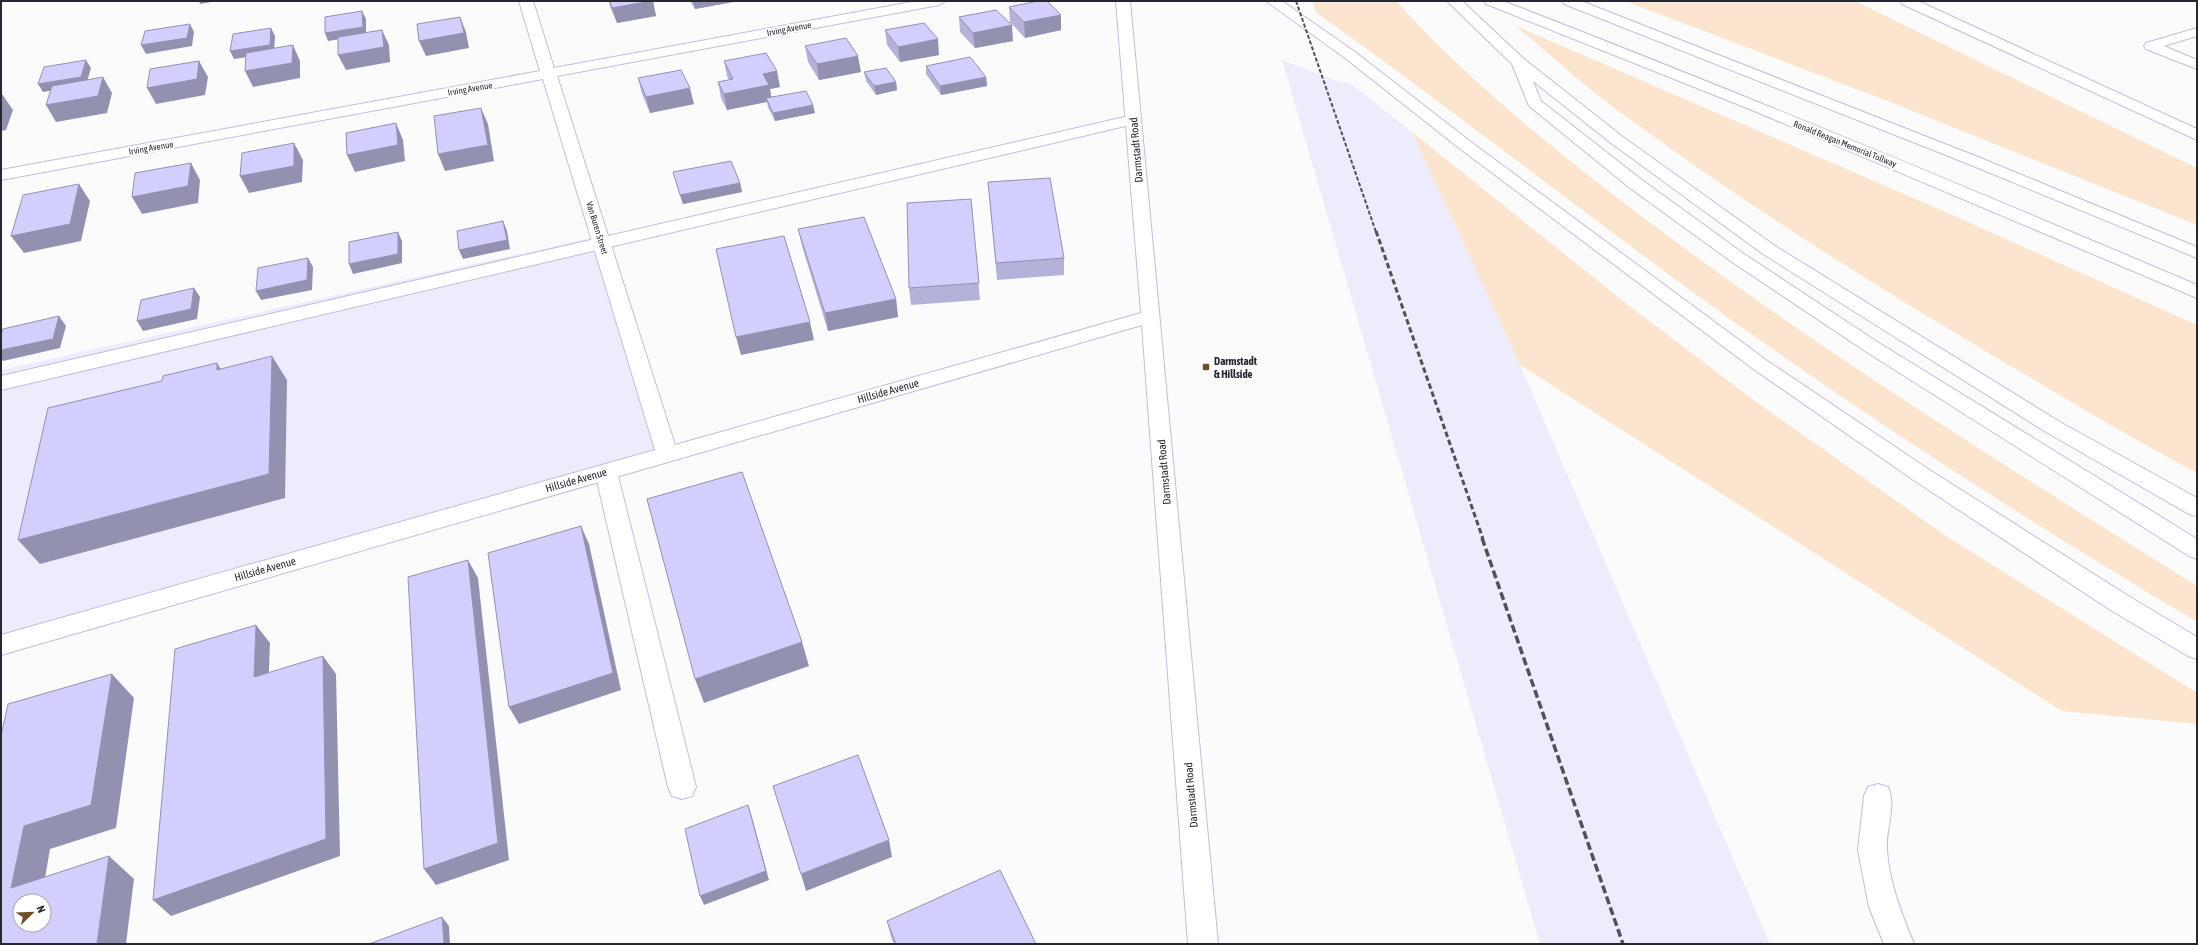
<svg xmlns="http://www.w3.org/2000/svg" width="2198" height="945" viewBox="0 0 2198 945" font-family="'Asap Condensed',sans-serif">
<rect width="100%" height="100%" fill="#fbfbfb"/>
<path fill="#edecfd" d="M1282 60 1342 83 1349 82 1412 132 1520 365 1770 944H1540Z
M591 238 663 464 1 656V370Z"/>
<path fill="#fbe5cf" d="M1312 1H1396C1472 85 1562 156 1652 224 1826 355 2012 470 2197 586V622C2056 538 1916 449 1781 355 1623 245 1473 124 1317 13Z
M1625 1H1855L2197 168V225L1890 102Z
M1516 26 1948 213 2197 325V473C2131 438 2066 399 2002 361 1872 284 1745 204 1624 115 1586 88 1552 56 1516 26Z
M1412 132 1623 301 1755 401 1946 536 2197 693V724L2062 711 1520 365Z"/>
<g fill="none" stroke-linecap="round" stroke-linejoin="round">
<defs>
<path id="service" d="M1133 115 1138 117 1141 120 1138 123 1 390V376Z
M606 464 614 467 617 472 696 787 692 796 682 799 672 796 668 787 595 472 598 467Z"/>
<path id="minor" d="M519 1H533L554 68 917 1H946L939 5 557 76 675 445 1141 313 1116 1H1130L1218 944H1188L1142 325 1 655V635L655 450 543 79 1 180V170L540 71Z
M2197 28V36L2164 46 2197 60V69L2146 49 2144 46 2146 43Z
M1878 784 1888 787C1897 807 1885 830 1887 850 1889 882 1902 915 1914 944H1884L1869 907 1858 850 1864 796 1868 787Z"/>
<path id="motorway" d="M1266 1H1282L1355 52 1471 142 1766 360 1928 469 2130 597 2197 637V659L2188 656 2112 611 1912 479 1752 368 1459 148 1345 58Z
M1447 1H1462L1524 59 1623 137 1775 246 2060 422 2197 498V516L2189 514 2046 432 1763 254 1611 143 1533 81 1541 101 1642 180 1744 254 1879 343 2197 539V559L2189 556 1865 351 1732 262 1630 188 1529 106 1512 64Z
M1484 1H1503C1736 91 1967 187 2197 285V298L1752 110 1486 4Z
M1562 1H1581L1978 157 2197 247V258L1966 163 1564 4Z
M1900 1H1918L2197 129V140L1902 4Z"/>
</defs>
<use href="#service" stroke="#c0bee0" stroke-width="2"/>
<use href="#minor" stroke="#c0bee0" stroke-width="2"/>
<use href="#motorway" stroke="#c0bee0" stroke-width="2"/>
<use href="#service" fill="#fff" fill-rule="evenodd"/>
<use href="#minor" fill="#fff" fill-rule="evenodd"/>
<use href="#motorway" fill="#fff" fill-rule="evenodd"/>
<path stroke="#51515c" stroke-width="2" stroke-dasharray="4 2" stroke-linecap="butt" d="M1296 1 1376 232"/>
<path stroke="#51515c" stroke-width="3" stroke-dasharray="5.5 3" stroke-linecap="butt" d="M1376 231 1483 539"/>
<path stroke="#51515c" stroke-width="3.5" stroke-dasharray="8 3.5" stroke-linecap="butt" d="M1482 538 1623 944"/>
</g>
<path fill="#b5b2d9" d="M609 1H653L656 16 617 23 610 7Z
M690 1H733V2L695 9Z
M1009 7 1061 15V30L1025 38 1010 22Z
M959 17 1013 41 975 48 960 32Z
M885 30 939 55 900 62 887 45Z
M805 46 861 72 819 80 808 62Z
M724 61 780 87 770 89 771 97 815 113 775 121 768 107 767 102 727 110 721 98 718 82 729 80 727 76Z
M926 66 986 77 987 86 941 95 926 74Z
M864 72 896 82 897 90 876 95 866 81Z
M638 78 694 104 650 113 642 94Z
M673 172 740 183 742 192 683 204Z
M988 182 1064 258V275L997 280Z
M971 199 980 300 911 305 909 288Z
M798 229 896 299 898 317 828 331 802 246Z
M887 921 1036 944H894L891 937Z"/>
<path fill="#9391b0" d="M199 1H217L200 4Z
M651 1H653L656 16 617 23 612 8Z
M693 1H733V2L695 9Z
M362 11 366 19V35L328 41 325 33Z
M1061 15V30L1025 38 1024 22Z
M460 17 466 32 469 48 426 56 419 41Z
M190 24 194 32 192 46 146 54 141 45Z
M1012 25 1013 41 975 48 973 33Z
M271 28 275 36 274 53 234 59 230 51Z
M382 30 389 45 390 62 346 70 338 55Z
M938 39 939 55 900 62 898 47Z
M293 45 300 61V78L253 87 245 71Z
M858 56 861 72 819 80 817 64Z
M86 60 91 68 86 85 43 92 38 84Z
M199 61 208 77 205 95 156 104 147 88Z
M777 71 780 87 770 89 772 101 766 98 767 102 727 110 724 94 763 74Z
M103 77 112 93 107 113 56 122 46 105Z
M986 77 987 86 941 95 940 86Z
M896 82 897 90 876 95 874 86Z
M690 88 694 104 650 113 646 97Z
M2 94 13 110 6 130 1 131V98Z
M813 105 815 113 775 121 773 113Z
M481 108 488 124 494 161 445 171 438 154Z
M396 123 403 140 405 161 355 172 347 155Z
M294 143 303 160 302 182 249 193 240 176Z
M191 163 200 180 198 203 142 214 132 197Z
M740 183 742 192 683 204 680 195Z
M79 184 90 201 81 241 24 253 11 236Z
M503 221 507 231 510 249 463 259 459 250Z
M398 232 402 241V263L353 274 349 264Z
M308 258 313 267 312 290 261 300 256 291Z
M194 288 200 297 197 319 143 331 137 321Z
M896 299 898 317 828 331 825 313Z
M59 316 66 326 60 348 3 361 1 358V350Z
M810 322 814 340 741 355 736 337Z
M272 356 287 380 285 498 40 564 18 540Z
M217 363 232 388 217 370Z
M581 526 589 544 621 690 519 724 509 707Z
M468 560 478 578 509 860 436 885 424 869Z
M256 625 270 643 268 695 254 677Z
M802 642 809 666 704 703 695 679Z
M323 656 336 674 340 856 171 916 153 900Z
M112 674 134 698 116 828 50 849 41 901 11 888 24 826Z
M748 805 751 814 769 880 704 905 700 896Z
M889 840 892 857 806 891 801 874Z
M109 856 134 879 126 944H97Z
M442 917 449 926 450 944H444Z"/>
<path fill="#d2cffc" stroke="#9391b0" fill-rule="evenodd" d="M610 1H651L612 8Z
M1038 1H1047L1061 15 1024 22 1009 7Z
M996 10 1012 25 973 33 959 17Z
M362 11 363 27 325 33V17Z
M460 17 464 33 419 41 417 24Z
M924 23 938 39 898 47 885 30Z
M190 24 187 38 141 45 145 31Z
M271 28 270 45 230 51 233 34Z
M382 30 384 47 338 55V37Z
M846 38 858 56 817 64 805 46Z
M293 45 292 63 245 71 246 53Z
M766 53 777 71 763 74 769 85 724 94 718 82 733 79 724 61Z
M970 57 986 77 940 86 926 66Z
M86 60 81 77 38 84 44 67Z
M199 61 197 79 147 88 150 69Z
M886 68 896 82 874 86 864 72Z
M681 70 690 88 646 97 638 78Z
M103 77 98 96 46 105 52 86Z
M806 91 813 105 773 113 766 98Z
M481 108 488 145 438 154 434 116Z
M396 123 398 145 347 155 346 133Z
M294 143V166L240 176 242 153Z
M731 161 740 183 680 195 673 172Z
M191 163 188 186 132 197 135 173Z
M1050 178 1064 258 996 263 988 182Z
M79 184 70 224 11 236 23 195Z
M971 199 979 283 909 288 907 203Z
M864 217 896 299 825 313 798 229Z
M503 221 507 240 459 250 457 231Z
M398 232V254L349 264V242Z
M784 236 810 322 736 337 716 249Z
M308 258 307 280 256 291 258 268Z
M194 288 191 309 137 321 141 300Z
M59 316 53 339 1 350V334L3 329Z
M272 356 269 474 18 540 48 408 162 381 163 376 217 363V370Z
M742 472 802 642 695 679 647 499Z
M581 526 613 673 509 707 488 553Z
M468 560 498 843 424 869 408 577Z
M256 625 254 677 323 656 326 839 153 900 175 649Z
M112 674 91 805 24 826 11 888 109 856 97 944H1V736L8 704ZM20 901H44V925H20Z
M858 755 889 840 801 874 773 786Z
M748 805 766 871 700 896 685 829Z
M1000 870 1036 944H896L887 921Z
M442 917 444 944H369Z"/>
<rect fill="#714e27" stroke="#fff" stroke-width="1.5" x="1202" y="363" width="8" height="8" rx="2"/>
<g text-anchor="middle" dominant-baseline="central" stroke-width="4" stroke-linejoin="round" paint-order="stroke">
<g font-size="9" fill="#272734" stroke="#fff">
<text transform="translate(789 29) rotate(-11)">Irving Avenue</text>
<text transform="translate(470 89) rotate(-10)">Irving Avenue</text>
<text transform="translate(1845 144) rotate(22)">Ronald Reagan Memorial Tollway</text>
<text transform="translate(151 148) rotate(-10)">Irving Avenue</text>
<text transform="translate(597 228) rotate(73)">Van Buren Street</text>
</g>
<g font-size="11" fill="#272734" stroke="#fff">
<text transform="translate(1136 150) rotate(-95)">Darmstadt Road</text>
<text transform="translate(888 391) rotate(-16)">Hillside Avenue</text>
<text transform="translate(1164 472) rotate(-95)">Darmstadt Road</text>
<text transform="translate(576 480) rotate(-16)">Hillside Avenue</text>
<text transform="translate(265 569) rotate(-16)">Hillside Avenue</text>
<text transform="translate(1191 795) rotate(-95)">Darmstadt Road</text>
</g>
<g font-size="11" font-weight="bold" fill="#272734" stroke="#fff" text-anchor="start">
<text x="1214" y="361">Darmstadt<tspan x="1214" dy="13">&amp; Hillside</tspan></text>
</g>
</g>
<rect width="2198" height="945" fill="none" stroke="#272734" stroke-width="4"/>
<g transform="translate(32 913) rotate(67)"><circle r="19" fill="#ffffff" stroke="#a9a9ae"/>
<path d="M0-3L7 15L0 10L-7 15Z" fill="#714e27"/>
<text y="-6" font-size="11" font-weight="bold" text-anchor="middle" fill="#272734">N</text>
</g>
</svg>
